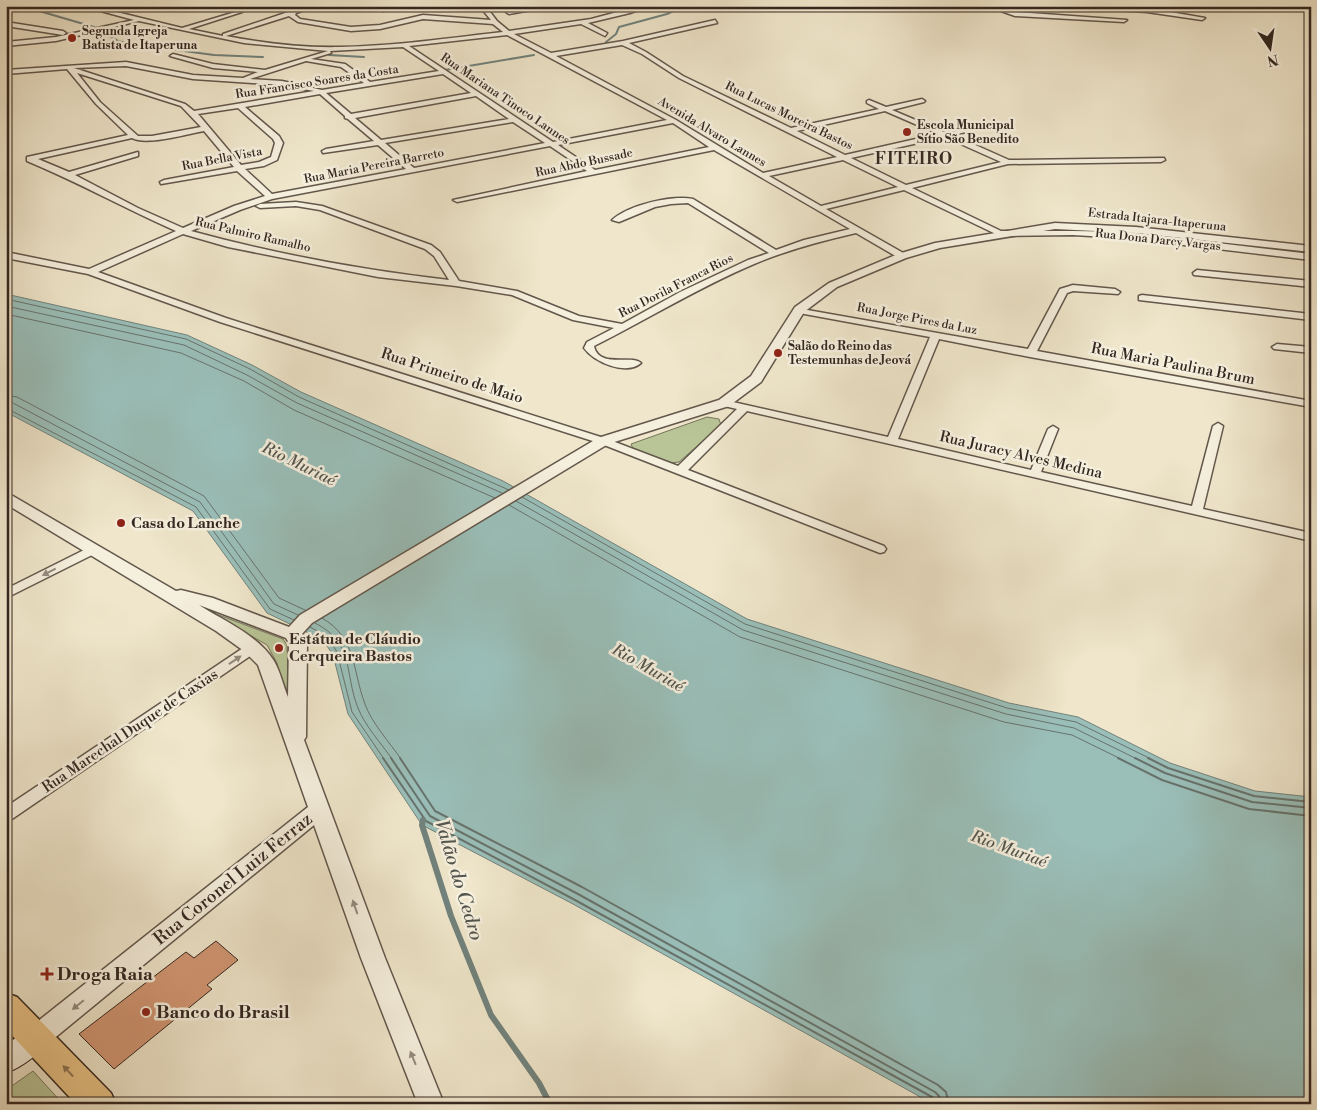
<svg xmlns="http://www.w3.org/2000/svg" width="1317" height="1110" viewBox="0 0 1317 1110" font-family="'Libre Bodoni',serif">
<rect width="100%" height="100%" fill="#efe6cb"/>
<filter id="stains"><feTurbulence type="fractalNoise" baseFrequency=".004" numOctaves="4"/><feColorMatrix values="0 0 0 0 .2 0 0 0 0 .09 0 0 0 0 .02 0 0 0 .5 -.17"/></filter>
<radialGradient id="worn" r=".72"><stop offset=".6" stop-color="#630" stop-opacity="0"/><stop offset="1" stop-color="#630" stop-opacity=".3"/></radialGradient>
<path fill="#b9c597" stroke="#76765c" d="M707 417 719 419 721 425 679 462 671 463 634 451 631 444Z
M208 611 283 639 287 645 289 705 277 663 267 645Z
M33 1071 63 1104H6V1090Z"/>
<path fill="#9abfb9" stroke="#71827c" d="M6 294 187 335 252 365 301 392 503 481 747 619 1009 703 1078 717 1170 763 1255 791 1311 797V1104H933L573 904 422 825 348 714 333 655 323 640 267 613 193 511 6 412Z"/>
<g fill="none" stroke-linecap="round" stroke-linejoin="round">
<path stroke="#67736d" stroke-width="1" d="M6 299 186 339 250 369 299 397 509 490
M6 306 184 345 247 375 297 403 502 493
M6 314 181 353 244 381 294 410 495 498
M6 395 17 397 204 496 279 598 305 610
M6 402 13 403 200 502 274 604 298 615
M6 408 196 507 270 609 294 620
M522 497 745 624 1007 708 1076 722 1151 759
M516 501 743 630 1006 714 1074 728 1137 759
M509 505 740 637 1004 722 1072 735 1121 759
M322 618C357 638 352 670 365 704 371 722 390 743 401 759
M315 623C355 643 344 673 358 708 365 726 381 743 392 759
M310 627 327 636 337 652 352 712 384 759"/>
<path stroke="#67736d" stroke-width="2" d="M383 758 426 821 575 900 932 1097 935 1104
M391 758 430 816 578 894 935 1092 939 1096 941 1104
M400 758 435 811 582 887 938 1085 946 1092 949 1104
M1118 758 1162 780 1249 809 1311 816
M1135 758 1165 773 1252 802 1311 808
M1148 758 1168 768 1254 796 1311 802"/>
<path stroke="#71827c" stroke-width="2" d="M22 6 94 27
M98 30 118 41 131 44 214 55 263 57
M606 42 616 34 619 27 667 14 684 6
M329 55 364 57
M445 70 534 55"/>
<path stroke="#71827c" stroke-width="6" d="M423 820 422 825 451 916 491 1015 539 1083 550 1104"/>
</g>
<path fill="#d19673" stroke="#342721" d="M216 941 238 960 207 985 212 989 114 1069 79 1034 186 952 194 958Z"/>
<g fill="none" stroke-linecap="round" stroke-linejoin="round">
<defs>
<path id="minor" d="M82 6H92L182 28 242 10V12L189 29 223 36V34L291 11 293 6H299L297 9 316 6 296 13 295 15 300 19 351 27 380 25 423 15 491 20 481 8 444 6H520L487 8 497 21 509 31 591 19 640 6H649L630 13 588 23 607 33 605 36 581 24 514 34 551 53 623 41 715 20 717 23 629 43 646 52 683 76 791 128 879 109 867 103V101L869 100 886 107 922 99 925 101 924 102 892 110 946 133 979 127V129L953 135 1009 160 1164 158 1165 160 1161 162 1008 164 912 188 1001 231H1073L1125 232 1311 254V260L1125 238 1073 235 1000 236 904 190 826 209 905 254V258H899L856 233C821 241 787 250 754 264 699 287 648 319 594 346 599 369 631 354 641 363 626 376 594 362 584 348L587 342 614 328 573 320 512 295 456 286 378 277 228 247 183 234 98 272 226 318 607 439 678 466 737 409 720 405V401L724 400 888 437 930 337 799 313 794 310 796 308 1028 349 1060 289 1073 285 1115 289 1120 292 1118 294 1073 291 1067 293 1037 351 1311 401V407L1030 357 939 339 898 439 1031 470 1048 429 1053 426 1058 429 1041 472 1192 506 1213 426 1218 423 1223 426 1203 509 1311 533V541L747 411 688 470 884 546 886 549 884 552 880 553 599 443 220 322 88 274 6 258V252L89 269 176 231C126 209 78 182 27 161V157L128 135 96 104 67 69 6 74V70L126 62 193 75 243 78 258 72 213 68 170 56 173 54 213 64 265 70 328 51 244 43 139 21 56 41 6 46V42L56 37 134 20ZM289 16 298 22 351 31 380 29 423 19 493 24 503 32C449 38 395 46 340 47 302 48 264 43 226 36ZM507 35 667 120 553 142 409 46ZM622 45 642 54 679 78 837 157 763 173 676 120 556 56ZM403 47 439 71 370 82 345 64 311 59 331 53 330 51ZM306 61 341 67 364 83 322 90 282 81 250 79ZM126 66 193 79 282 85 314 91 194 111 185 104 74 68ZM77 73 181 106 201 127 152 136H138L100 102ZM443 74 471 93 351 114 326 93ZM320 94 345 116V118L348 119 374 141 326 149 322 151 323 153 378 145 406 169 272 194 245 169 264 166 277 160 283 143 279 136 245 107ZM476 96 509 119 381 140 355 118ZM238 108 273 139 275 143 271 157 259 162 241 165 198 114ZM885 111 938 134 845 155 797 131ZM513 122 545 143 414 168 385 143ZM673 123 709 147 595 170 558 145ZM204 131 234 167 164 180 160 182 161 184 237 171 265 196 234 206 183 228 138 208 75 175 138 156V152L69 172 38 159 132 138C146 146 187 134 204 131ZM945 137 1001 162 906 185 851 158ZM550 146 587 171 453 200 457 202 714 150 850 229 804 240 776 250 693 199C671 195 629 205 612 220L619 222 655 207 671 204 688 203 769 253 748 260 680 292 622 324 579 316 517 291 459 281 440 252 431 245 322 206 296 202 260 204 256 206 260 208 296 206 320 210 425 249 434 256 449 280C362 270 275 254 191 231L240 210 272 199ZM843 160 898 187 821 206 769 176Z
M365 6H403L383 11Z
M538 6H554L509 14 506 12Z
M1004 6H1010L1007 9 1016 12 1127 20 1124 22 1015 16 1001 11Z
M1045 6 1147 8 1205 18 1202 20 1147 12Z
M6 22 63 31 66 33 63 35 6 26Z
M1197 270 1311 281V287L1194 275 1193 273Z
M1142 295 1311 314V320L1139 300V296Z
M1277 344 1311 347V353L1274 349 1272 347Z
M92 546 96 547 98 550 96 553 6 598V589Z
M254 642 261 647 259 650 12 819 6 821V807L249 644Z"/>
<path id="tertiary" d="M1055 223 1136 227 1311 246V252L1136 233 1055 229 940 248 906 258 837 287 804 312 761 382 729 406 608 444 312 623 302 634 307 642 306 737 304 740 385 958 444 1104H418L361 958 314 825 46 1045 37 1048 28 1045 25 1037 28 1029 308 807 258 665 244 651 216 631 6 504V492L176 591 181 590 213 598 289 627 300 615 598 438 719 400 751 376 795 307 829 283 898 254 935 243ZM199 605 286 638 289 643 288 697C283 685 280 671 274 661 258 635 224 621 199 605Z"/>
<path id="secondary" d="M37 1025 46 1029 50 1037C43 1052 22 1067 6 1073V1045L28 1029Z"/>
<path id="trunk" d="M6 993 17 997 111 1093 116 1104H76L6 1029Z"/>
</defs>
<use href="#minor" stroke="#63574c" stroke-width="3"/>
<use href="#tertiary" stroke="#63574c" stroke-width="3"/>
<use href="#secondary" stroke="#342721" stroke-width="2"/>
<use href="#trunk" stroke="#342721" stroke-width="3"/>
<use href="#minor" fill="#f5efdd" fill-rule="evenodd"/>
<use href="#tertiary" fill="#f5efdd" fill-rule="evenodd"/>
<use href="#secondary" fill="#f5efdd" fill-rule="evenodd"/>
<use href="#trunk" fill="#e8c386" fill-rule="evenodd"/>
</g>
<defs><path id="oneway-solid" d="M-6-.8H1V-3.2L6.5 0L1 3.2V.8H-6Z" transform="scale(1.25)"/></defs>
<g fill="#948b7f">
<use href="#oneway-solid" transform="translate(49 572) rotate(153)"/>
<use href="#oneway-solid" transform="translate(235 660) rotate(-34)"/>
<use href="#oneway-solid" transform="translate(355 907) rotate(-109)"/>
<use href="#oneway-solid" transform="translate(78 1005) rotate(141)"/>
<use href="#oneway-solid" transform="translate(413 1058) rotate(-112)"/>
</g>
<use fill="#8e7554" href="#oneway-solid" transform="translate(68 1071) rotate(-133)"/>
<g fill="#8f2418" stroke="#f5efdd" stroke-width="2">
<circle cx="72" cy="38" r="5"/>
<circle cx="907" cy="132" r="5"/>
<circle cx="778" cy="353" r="5"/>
<circle cx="121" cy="523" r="5"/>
<circle cx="279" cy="648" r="5"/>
<path d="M44.5 966.5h5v5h5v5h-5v5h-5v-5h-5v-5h5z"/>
<circle cx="146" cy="1012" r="5"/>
</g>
<g text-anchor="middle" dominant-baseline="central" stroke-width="5" stroke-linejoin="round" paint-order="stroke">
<g font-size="12" font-weight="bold" fill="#342721" stroke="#f5efdd" text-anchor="start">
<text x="82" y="31">Segunda Igreja<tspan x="82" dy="14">Batista de Itaperuna</tspan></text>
<text x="917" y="125">Escola Municipal<tspan x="917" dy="14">Sítio São Benedito</tspan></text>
<text x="788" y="346">Salão do Reino das<tspan x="788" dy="14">Testemunhas de Jeová</tspan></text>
</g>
<g font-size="12" fill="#342721" stroke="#f5efdd">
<text transform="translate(317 82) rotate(-9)">Rua Francisco Soares da Costa</text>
<text transform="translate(505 99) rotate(34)">Rua Mariana Tinoco Lannes</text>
<text transform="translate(789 116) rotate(26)">Rua Lucas Moreira Bastos</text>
<text transform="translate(712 132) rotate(31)">Avenida Alvaro Lannes</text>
<text transform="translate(222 159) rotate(-11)">Rua Bella Vista</text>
<text transform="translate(584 163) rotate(-12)">Rua Abdo Bussade</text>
<text transform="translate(374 166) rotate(-11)">Rua Maria Pereira Barreto</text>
<text transform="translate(1157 220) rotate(6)">Estrada Itajara-Itaperuna</text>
<text transform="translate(253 235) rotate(13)">Rua Palmiro Ramalho</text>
<text transform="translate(1158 240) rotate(6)">Rua Dona Darcy Vargas</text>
<text transform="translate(676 286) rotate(-27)">Rua Dorila Franca Rios</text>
<text transform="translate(917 319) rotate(11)">Rua Jorge Pires da Luz</text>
</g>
<g font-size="15" fill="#342721" stroke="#f5efdd">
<text transform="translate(1173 364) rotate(11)">Rua Maria Paulina Brum</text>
<text transform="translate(452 376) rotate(18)">Rua Primeiro de Maio</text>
<text transform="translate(1021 455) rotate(13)">Rua Juracy Alves Medina</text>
<text transform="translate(130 731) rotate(-34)">Rua Marechal Duque de Caxias</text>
</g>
<g font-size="15" font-weight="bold" fill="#342721" stroke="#f5efdd" text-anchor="start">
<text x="131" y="523">Casa do Lanche</text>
<text x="289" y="639">Estátua de Cláudio<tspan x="289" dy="17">Cerqueira Bastos</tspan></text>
</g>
<g font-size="16" font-weight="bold" letter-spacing="1" fill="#342721" stroke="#f5efdd">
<text x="914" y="159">FITEIRO</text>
</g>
<g font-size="16" font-style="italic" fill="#53554f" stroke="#f5efdd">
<text transform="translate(299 464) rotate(26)">Rio Muriaé</text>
<text transform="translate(648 668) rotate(30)">Rio Muriaé</text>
<text transform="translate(1009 849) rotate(20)">Rio Muriaé</text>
</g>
<g font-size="18" fill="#342721" stroke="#f5efdd">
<text transform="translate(233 879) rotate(-39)">Rua Coronel Luiz Ferraz</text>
</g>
<g font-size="18" font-weight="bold" fill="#342721" stroke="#f5efdd" text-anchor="start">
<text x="57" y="974">Droga Raia</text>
<text x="156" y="1012">Banco do Brasil</text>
</g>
<g font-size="19" font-style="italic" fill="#53554f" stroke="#f5efdd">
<text transform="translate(459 880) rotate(73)">Valão do Cedro</text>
</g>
</g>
<rect width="1317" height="1110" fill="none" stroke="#efe6cb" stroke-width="25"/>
<rect x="8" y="8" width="1302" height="1095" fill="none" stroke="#342721" stroke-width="2.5"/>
<rect x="12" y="12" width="1292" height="1085" fill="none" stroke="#342721"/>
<g transform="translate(1270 48) rotate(167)" stroke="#f5efdd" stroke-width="4" paint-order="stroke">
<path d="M0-4L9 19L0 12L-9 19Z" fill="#342721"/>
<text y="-8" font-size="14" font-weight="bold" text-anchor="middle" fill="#342721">N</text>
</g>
<rect width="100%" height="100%" filter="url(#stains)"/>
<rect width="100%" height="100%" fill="url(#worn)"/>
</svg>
